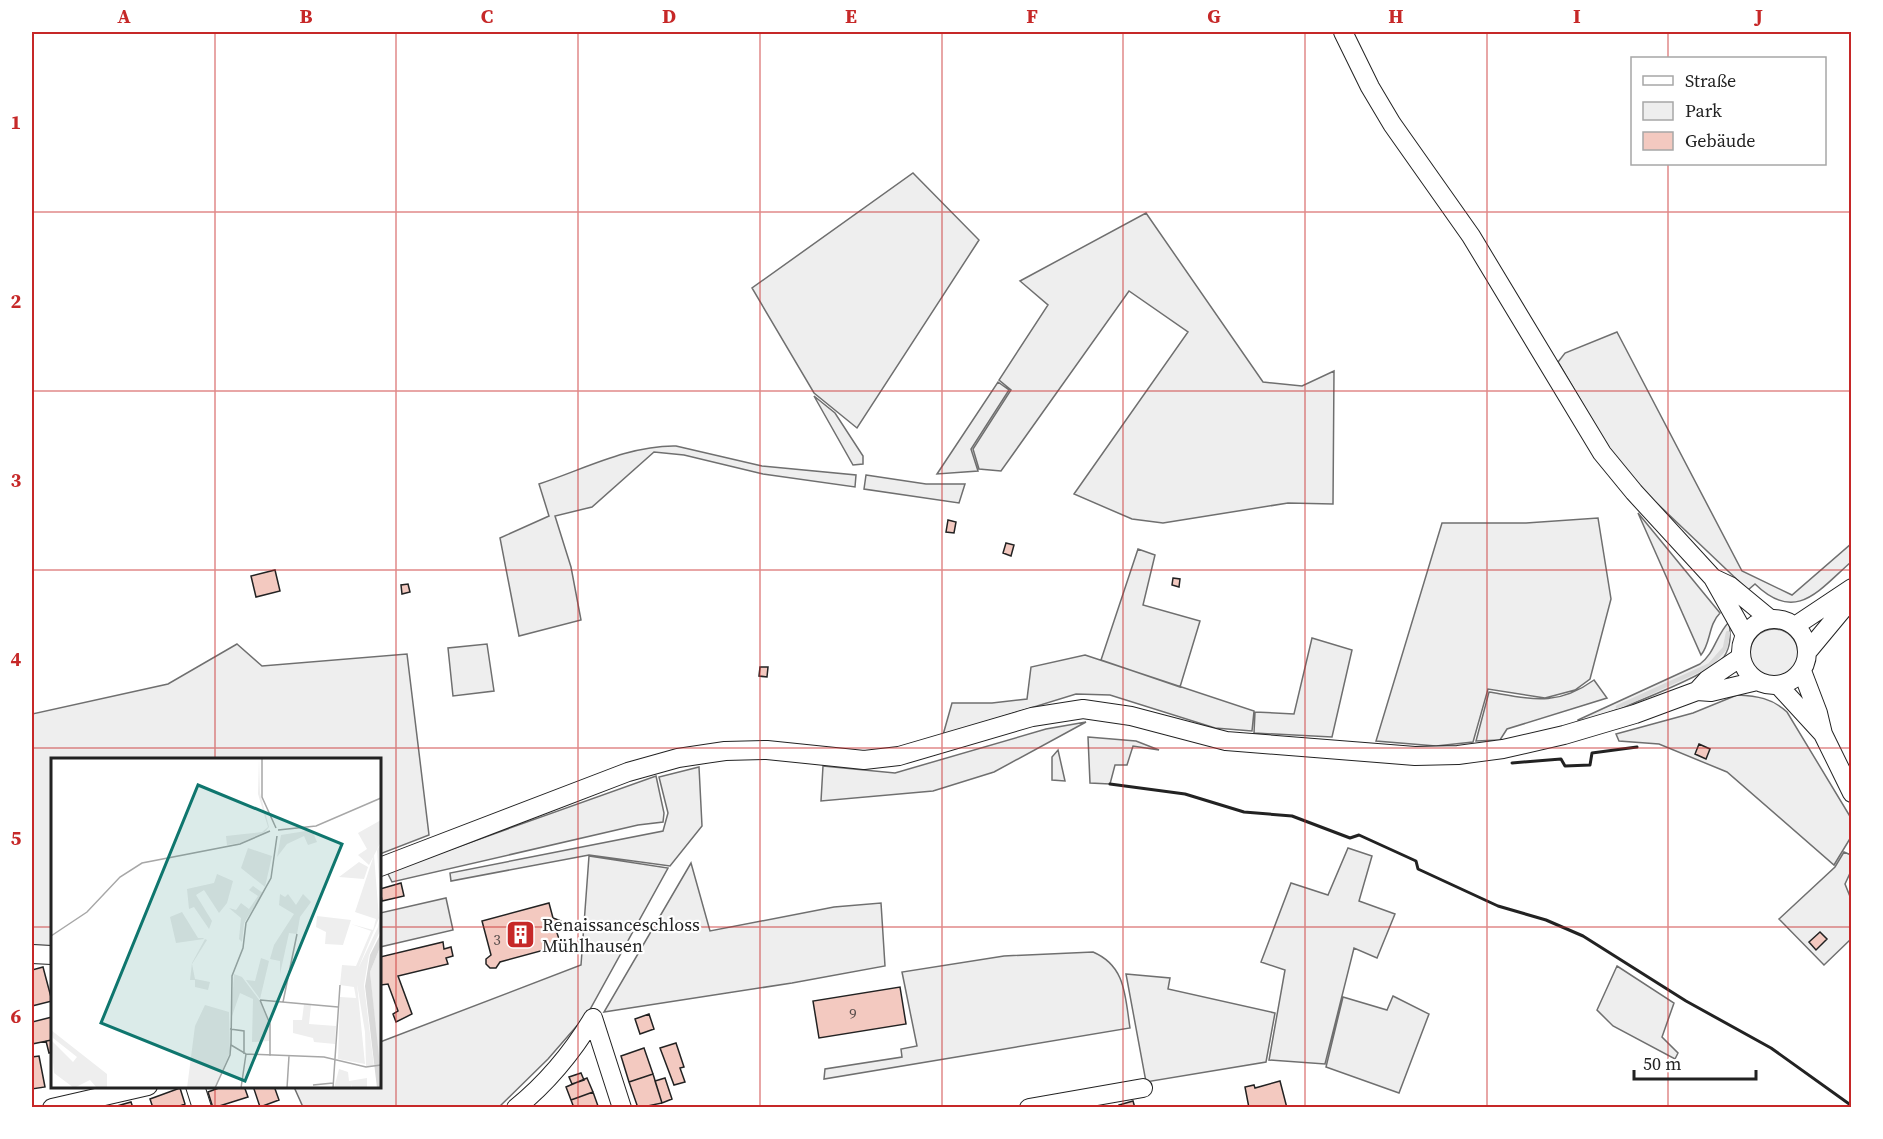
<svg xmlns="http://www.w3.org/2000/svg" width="1883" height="1139" viewBox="0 0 1883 1139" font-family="'Source Serif 4',serif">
<rect width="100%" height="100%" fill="#fff"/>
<path fill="#eee" stroke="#6f6f6f" stroke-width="1.5" d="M913 173 979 240 857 428 814 393 752 288Z
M1146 213 1263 382 1302 386 1334 371 1333 504 1288 503 1163 523 1132 519 1074 494 1188 332 1129 291 1001 471 979 469 973 449 1011 390 999 380 1048 305 1020 281Z
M1617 332 1742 571 1792 595 1851 544V562C1819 590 1796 624 1755 584L1748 590 1645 492 1609 449 1558 362 1565 353Z
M998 382 1009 390 971 449 978 471 937 474Z
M814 396 835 413 863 456V464L853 465Z
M676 446 762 466 856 475 855 487 763 474 684 455 654 452 592 507 555 516 571 567 581 620 519 636 500 538 549 516 539 484C582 470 629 445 676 446Z
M866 475 926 484H965L959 503 864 489Z
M1638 513 1720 613C1708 625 1711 643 1701 655Z
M1598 518 1611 599 1590 679 1575 690 1545 698 1488 689 1473 742 1436 746 1376 741 1442 523H1526Z
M1138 549 1155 555 1143 605 1200 621 1180 687 1101 660Z
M1729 622C1731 635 1731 646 1724 657 1711 675 1605 715 1579 723L1578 720 1700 664C1715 653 1716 635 1729 622Z
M1750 653a24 24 0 1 1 48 0a24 24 0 1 1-48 0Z
M1312 638 1352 650 1332 737 1254 733 1255 712 1294 714Z
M237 644 262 666 407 654 429 835 380 854V760H52V951L32 949V714L168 684Z
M487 644 494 691 453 696 448 648Z
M1085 655 1254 711 1252 731 1215 728 1110 695 1076 694 943 735 952 703H992L1027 699 1031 667Z
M1594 680 1607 698 1507 729 1500 740 1476 741 1489 692C1531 699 1557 707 1594 680Z
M1737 695C1757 696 1772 698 1787 712L1851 818V837L1834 865 1727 772 1659 744 1619 741 1616 734 1693 713Z
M1086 722 994 772 933 791 821 801 823 766 895 773 1046 729Z
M1088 737 1136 741 1159 750 1133 746 1127 765H1115L1110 784 1090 783Z
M1058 750 1065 781 1052 780V757Z
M699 767 702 826 670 866 589 855 451 881 450 873 663 831 668 813 659 777Z
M656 776 664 813 663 822 638 825 392 882 387 872Z
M1348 848 1372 856 1359 901 1395 914 1377 958 1354 948 1325 1064 1269 1060 1285 970 1261 962 1291 883 1328 895Z
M1844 852 1851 855V871L1845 884 1851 899V939L1824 965 1779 919 1835 867Z
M589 856 668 868 588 1013 548 1059 499 1107H303L294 1087 380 1086V1042L581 965Z
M691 863 710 931 834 907 881 903 885 966 792 983 604 1012Z
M1093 952C1126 966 1125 996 1130 1028L824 1079 825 1069 902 1057 901 1049 917 1046 902 972 1004 956Z
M1617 966 1674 1003 1662 1037 1678 1053 1675 1059 1613 1026 1597 1010Z
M1126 974 1170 978 1168 989 1275 1013 1266 1062 1146 1082Z
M1393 996 1429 1014 1399 1093 1326 1067 1343 997 1387 1010Z"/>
<path fill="#ededed" stroke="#6f6f6f" stroke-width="1.5" d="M446 898 453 930 380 947V913Z"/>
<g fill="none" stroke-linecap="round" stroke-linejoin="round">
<path stroke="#d9d9d9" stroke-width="4.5" d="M1618 707 1710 665 1725 648 1728 633"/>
</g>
<path fill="#f3c9c0" stroke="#222" stroke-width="1.5" d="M948 520 956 522 954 533 946 532Z
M1006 543 1014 545 1011 556 1003 553Z
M275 570 280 591 256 597 251 576Z
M1173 578 1180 579 1179 587 1172 585Z
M408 584 410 592 402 594 401 585Z
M760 667H768L767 677 759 676Z
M1699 744 1710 749 1706 759 1695 754Z
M401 883 404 896 382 901 380 889Z
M549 903 553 918 561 921V926L556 930 559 939 566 942V947L558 950 555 947 500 962 496 968H490L486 964V959L491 955 482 921Z
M1820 932 1827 939 1816 950 1809 942Z
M443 942 444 949 451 947 453 956 446 958 448 964 398 976 412 1014 396 1022 393 1014 398 1011 388 984 381 985 380 981V957Z
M43 967 52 1001 32 1006V970Z
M900 987 906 1024 819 1038 813 1001Z
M649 1014 654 1029 640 1034 635 1019Z
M52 1017V1040L32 1044V1022Z
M52 1040V1052L49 1053 46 1041Z
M676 1043 684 1067 680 1068 685 1082 674 1085 660 1048Z
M644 1048 653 1074 629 1082 621 1056Z
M39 1056 45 1087 32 1089V1057Z
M581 1073 584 1080 572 1084 569 1077Z
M653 1074 662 1103 638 1108 629 1082Z
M587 1078 593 1092 571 1100 566 1087Z
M665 1078 672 1099 662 1103 655 1081Z
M1280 1081 1287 1108H1249L1245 1087 1254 1085 1255 1088Z
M224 1086H244L248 1097 213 1108 208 1092Z
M253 1086H274L279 1100 260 1107Z
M180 1088 185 1104 175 1108H153L150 1099Z
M593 1092 598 1106 574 1108 571 1100Z
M1133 1101 1135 1108H1120L1119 1105Z
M131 1102 133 1108H110Z"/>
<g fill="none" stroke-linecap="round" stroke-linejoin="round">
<defs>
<path id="minor" d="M1343 32 1370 87 1392 124 1471 236 1602 453 1634 492 1713 578 1745 635
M1713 578 1730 586 1770 619
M1741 652a33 33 0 1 1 66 0a33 33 0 1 1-66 0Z
M1795 626 1852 588
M1808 651 1852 598
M1802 671 1818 713 1823 734 1852 793
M1778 685 1823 734
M1697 691 1707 680 1741 657
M380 867 628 772 678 758 725 751 767 750 864 760 899 756 1032 717 1083 709 1131 716 1226 741 1415 756 1458 755 1503 749 1564 735 1635 714 1697 691 1711 692 1757 681
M32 954 52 955
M593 1018 622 1108
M195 1086 202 1108
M52 1108 148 1086
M516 1108C548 1082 572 1053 593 1018
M1029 1108 1143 1088"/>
</defs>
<use href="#minor" stroke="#222" stroke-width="20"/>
<use href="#minor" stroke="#fff" stroke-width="18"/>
<path stroke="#222" stroke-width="3" d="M1512 763 1561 759 1565 766 1590 765 1592 753 1637 747
M1110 784 1185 794 1244 812 1292 816 1350 838 1359 835 1416 861 1418 869 1498 906 1546 920 1583 936 1686 1001 1771 1048 1852 1106"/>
</g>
<path fill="none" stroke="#c62828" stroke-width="1.5" stroke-opacity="0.55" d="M215 32V760M396 32V1108M578 32V1108M760 32V1108M942 32V1108M1123 32V1108M1305 32V1108M1487 32V1108M1668 32V58M1668 164V1108M32 212H1852M32 391H1852M32 570H1852M32 748H1852M32 927H52M380 927H1852M215 1086V1108"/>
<defs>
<symbol id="building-square" viewBox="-11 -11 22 22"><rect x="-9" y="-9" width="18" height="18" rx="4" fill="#c62828" stroke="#fff"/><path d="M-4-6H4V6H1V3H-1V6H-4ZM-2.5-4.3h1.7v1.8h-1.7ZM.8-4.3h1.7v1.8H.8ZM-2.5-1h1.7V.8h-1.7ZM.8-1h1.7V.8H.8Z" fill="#fff"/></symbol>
</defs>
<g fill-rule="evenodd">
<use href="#building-square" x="504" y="918" width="33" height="33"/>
</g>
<g text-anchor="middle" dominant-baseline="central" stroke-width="4.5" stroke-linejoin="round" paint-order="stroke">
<g font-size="15" fill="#564c4a">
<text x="497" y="939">3</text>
<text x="853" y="1013">9</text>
</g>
<g font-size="18" fill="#222" stroke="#fff" text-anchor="start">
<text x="542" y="924">Renaissanceschloss<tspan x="542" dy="21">Mühlhausen</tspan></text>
</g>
</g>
<g transform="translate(51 758)">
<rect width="330" height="330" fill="#fff"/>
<path d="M208 0 209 35 218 69 214 74 189 85 176 87 175 78 211 74 217 69 207 36ZM330 62V84L318 107 307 97 316 91 307 75ZM261 72 266 84 257 87 253 78 236 86 226 99 230 77ZM330 86V171L318 197 313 227 323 308H315L314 274 306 226 314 306 287 301 289 239 305 240 303 229 289 227 291 207 305 208 320 173 300 166 322 172 325 161 304 154 323 97 328 160 307 211 327 169 330 152 326 92ZM197 90 221 98 214 129 190 110ZM308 104 317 109 313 121 288 119ZM166 116 182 123 176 145 168 155 153 132 145 137 161 163 158 171 143 149 138 151 136 131 163 125ZM202 128 212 135 193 165 191 184 188 181 190 160 178 150 185 152 190 145 198 151 207 138 198 132ZM229 136 234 139 237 136 245 147 252 136 260 144 249 159 246 176 238 175 229 216V203L219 201 223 187 243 156 228 147ZM131 154 147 180H152L153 181 125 185 119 159ZM266 158 300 162 292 187 274 186 275 174 265 169ZM154 181 156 182 141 206 144 221 159 224 157 232 144 229V222H139L141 205ZM330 187V306L328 307 319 214ZM210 200 218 203 209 241 195 222 204 223ZM183 216 191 219 209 243 218 266V283L201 284 202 241 189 235 180 261ZM253 246 260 247 258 266 285 268 284 286 263 284 262 280 242 275V262H251ZM154 247 178 254 179 294 164 330H136L144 268ZM0 272 56 316V330H46L39 322 23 330 3 315 0 282 22 304 26 299 2 280ZM288 311 297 314 298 323 316 320V330H301L300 326V330H283Z" fill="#eee"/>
<path d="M330 175V187L319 214 330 317V330H326L314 228 319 197Z" fill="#d9d9d9"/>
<path fill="none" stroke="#a7a7a7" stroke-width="1.5" d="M211 0V39L225 70M227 72 265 68 330 40M226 78 220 120 195 165 192 190 181 218 180 287 195 296 273 299 315 309 330 307M0 178 36 154 69 119 91 105 189 86 219 73M209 242 287 249M209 242 219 266V298M232 244 246 176M179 271 193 273V296M262 327 282 325M164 330 179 297 180 285M190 330 195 296M236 330 238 298M282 330 289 227"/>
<path fill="#0f766e" fill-opacity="0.15" stroke="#0f766e" stroke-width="3" d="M147 27 291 86 194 323 50 265Z"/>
<rect width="330" height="330" fill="none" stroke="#222" stroke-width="3"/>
</g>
<rect width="1883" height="1139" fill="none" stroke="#ffffff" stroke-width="66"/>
<rect x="1631" y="57" width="195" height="108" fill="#ffffff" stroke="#a7a7a7" stroke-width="1.5"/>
<rect x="1643" y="76" width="30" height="9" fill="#ffffff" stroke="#a7a7a7" stroke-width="1.5"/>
<text x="1685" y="87" font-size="18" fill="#222222">Straße</text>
<rect x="1643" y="102" width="30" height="18" fill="#eeeeee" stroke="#a7a7a7" stroke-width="1.5"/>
<text x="1685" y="117" font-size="18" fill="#222222">Park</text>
<rect x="1643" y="132" width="30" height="18" fill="#f3c9c0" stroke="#a7a7a7" stroke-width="1.5"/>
<text x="1685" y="147" font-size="18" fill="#222222">Gebäude</text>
<path d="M1634 1070v9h122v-9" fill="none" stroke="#222222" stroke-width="3"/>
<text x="1643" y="1070" font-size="18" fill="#222222" stroke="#ffffff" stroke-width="4.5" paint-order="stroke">50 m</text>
<rect x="33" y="33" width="1817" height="1073" fill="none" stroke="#c62828" stroke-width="2"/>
<g font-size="20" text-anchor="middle" font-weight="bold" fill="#c62828">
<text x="124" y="23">A</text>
<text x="306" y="23">B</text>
<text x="487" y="23">C</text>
<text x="669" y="23">D</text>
<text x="851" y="23">E</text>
<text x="1032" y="23">F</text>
<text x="1214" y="23">G</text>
<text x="1396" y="23">H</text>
<text x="1577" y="23">I</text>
<text x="1759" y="23">J</text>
<text x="16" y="129">1</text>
<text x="16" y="308">2</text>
<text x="16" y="487">3</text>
<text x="16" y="666">4</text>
<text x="16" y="845">5</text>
<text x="16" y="1023">6</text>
</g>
</svg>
